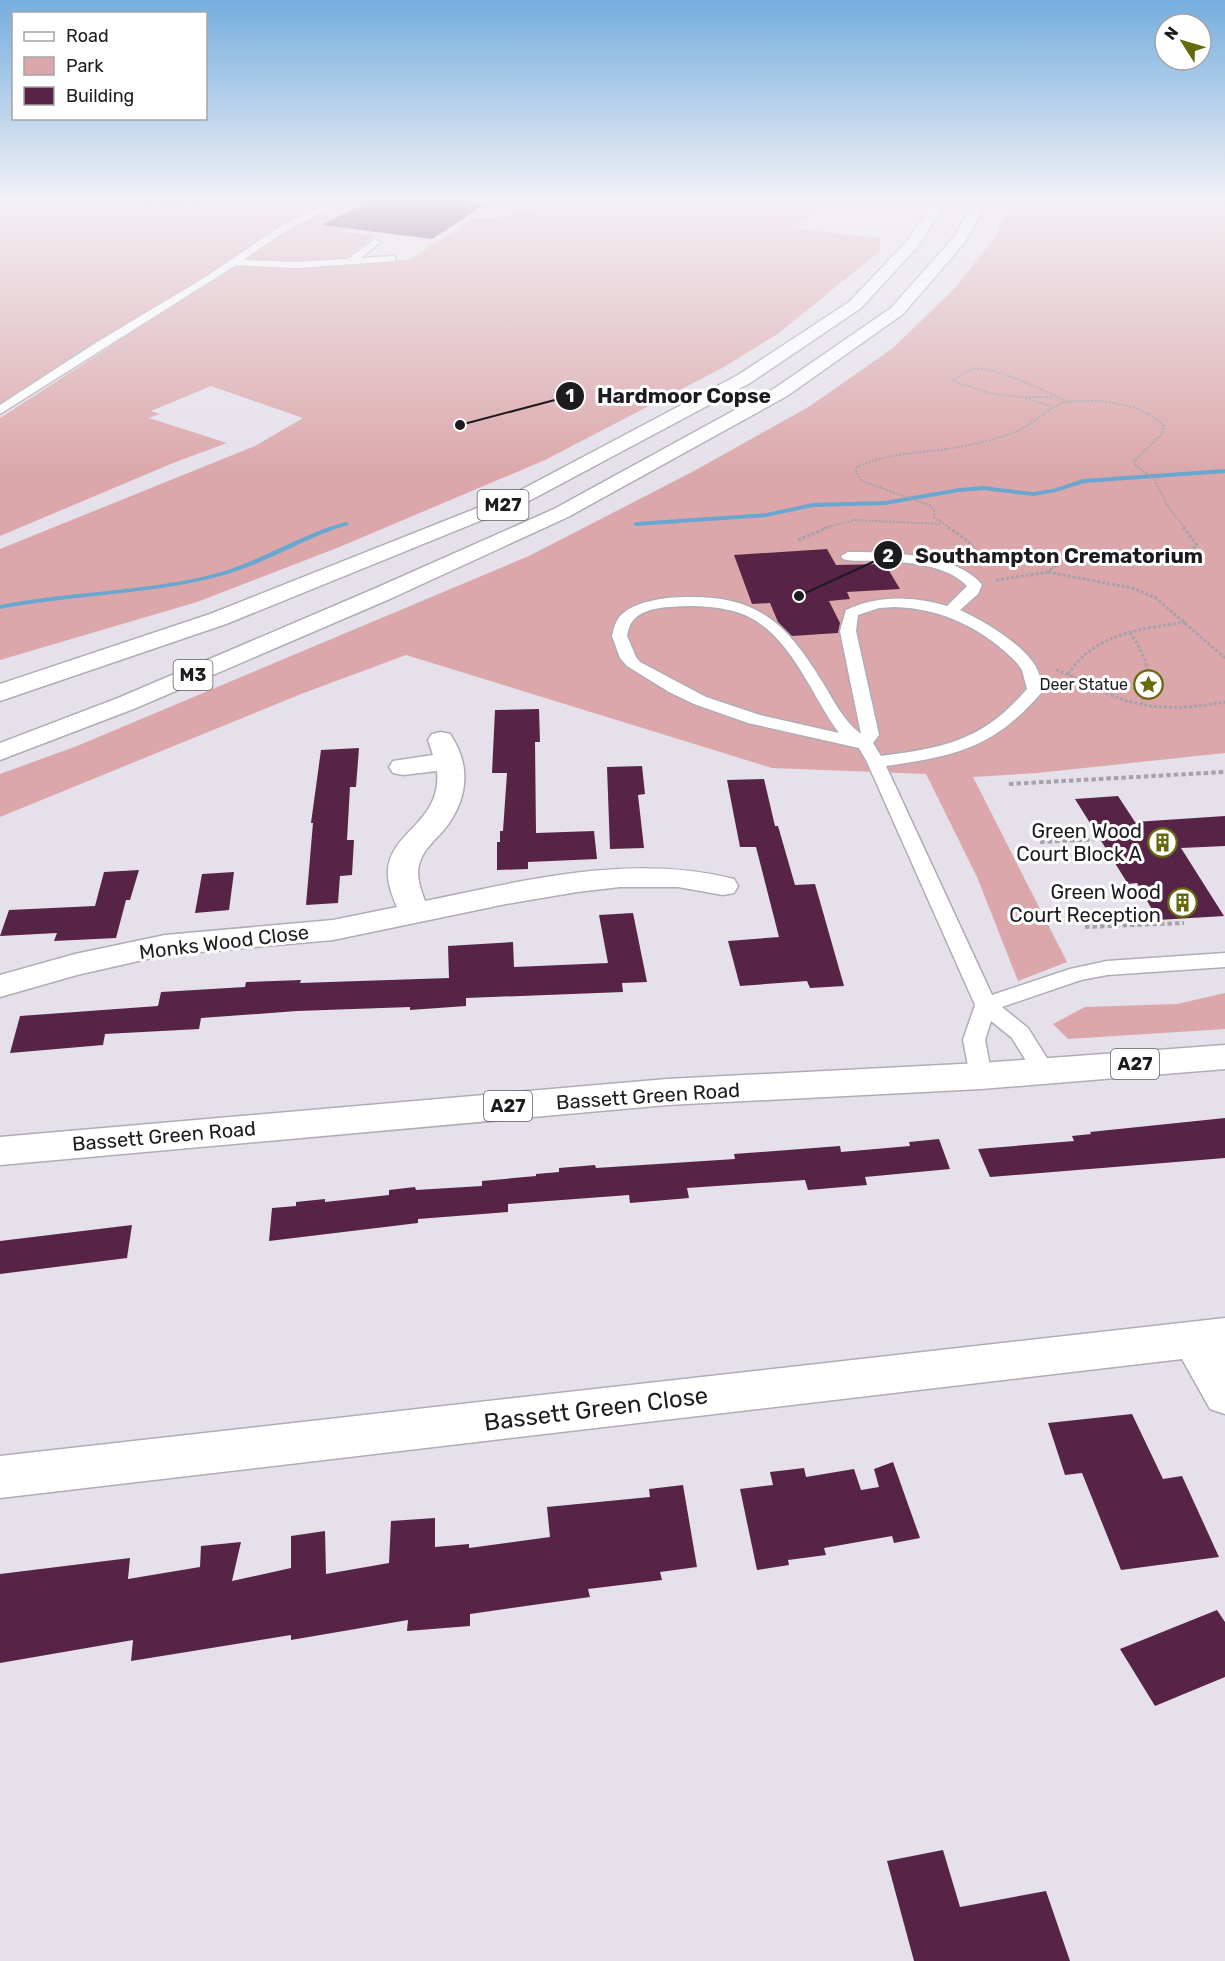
<svg xmlns="http://www.w3.org/2000/svg" width="1225" height="1961" viewBox="0 0 1225 1961" font-family="Rubik,sans-serif">
<rect width="100%" height="100%" fill="#e5e0ea"/>
<path fill="#dba7ab" d="M0 198H311L299 204 314 205 298 212 290 222 0 404Z
M521 198H762L822 210 794 224 791 228 880 238V251L779 333 724 367 545 460 337 548 197 602 0 660V549L255 446 303 418 211 386 151 411 160 414 149 418 227 443 173 463 0 536V418L233 267 239 266 286 268 409 260 474 218C496 220 524 213 544 204L518 199Z
M1013 198H1225V753L1037 773 973 777 1067 962 1018 981 977 877 926 774 772 768 406 655 301 694 0 817V774L77 746 529 556 694 471 810 406 893 348 955 288 995 237Z
M320 214 331 215 322 226 349 229 343 232 376 235 342 261 312 263 249 261 244 259 290 229Z
M1225 993V1029L1068 1039 1053 1024 1085 1007 1177 1004Z"/>
<g fill="none" stroke-linecap="round" stroke-linejoin="round">
<path fill="#69a6d0" fill-rule="evenodd" d="M1225 469V473L1084 483 1056 492 1033 496 983 490 959 492 885 505 813 507 766 517 636 526 633 524 636 522 766 513 813 503 885 501 959 488 983 486 1033 492 1053 489 1083 479Z
M346 522 349 524 348 525C303 538 263 566 217 577 146 595 72 595 0 609V605C71 591 144 592 214 574 260 562 300 534 346 522Z"/>
</g>
<path fill="#572448" d="M376 198H450L483 206 432 239 321 225Z
M827 549 836 565 885 564 900 589 847 592 850 599 829 601 840 623 838 633 792 636 778 622 770 603 752 604 734 555Z
M539 709 540 742H535L536 833 594 831 597 859 528 862V869L497 870V842H500V831H503L507 773H492L495 710Z
M359 748 356 787H350L347 840H354L352 875 340 876 338 903 306 905 313 823H311L321 750Z
M642 766 645 794 638 795 644 848 610 849 607 767Z
M764 779 775 826H778L795 885 815 884 844 986 810 988 807 981 740 986 728 941 779 937 756 847H740L727 780Z
M1118 796 1135 822 1225 816V846L1181 848 1224 916 1158 920 1137 883 1128 884 1075 799Z
M139 870 130 900H126L116 938 54 941 57 933 0 936 9 910 95 906 104 872Z
M234 872 229 910 195 913 202 874Z
M633 913 647 982 622 983 623 992 466 998V1006L410 1010V1007L297 1011 201 1018 199 1029 105 1034 103 1045 10 1053 20 1016 158 1006 161 992 245 987 246 982 301 980 300 983 449 978 448 946 513 942 514 967 608 963 599 915Z
M1225 1118V1158L990 1177 978 1149 1074 1141 1072 1136 1091 1134 1090 1132Z
M939 1139 950 1169 865 1177 867 1185 808 1190 805 1180 687 1188 689 1198 630 1203 629 1195 508 1204V1212L418 1219V1223L269 1241 272 1208 296 1206V1202L325 1199V1202L389 1195V1190L415 1187 416 1190 482 1186V1181L536 1176V1174L559 1172V1168L595 1165 596 1168 735 1159 734 1154 840 1146 841 1152 910 1146 909 1142Z
M132 1225 127 1258 0 1274V1241Z
M1132 1414 1163 1479 1182 1476 1219 1557 1121 1570 1082 1473 1065 1475 1048 1423Z
M893 1462 920 1538 894 1543 892 1536 824 1548 826 1555 788 1560 789 1565 757 1570 740 1489 773 1485 770 1472 804 1468 806 1477 854 1469 861 1490 879 1487 874 1469Z
M683 1485 697 1567 660 1572 662 1580 588 1589 590 1597 470 1614V1626L407 1631 408 1620 291 1640V1635L131 1661 133 1640 0 1663V1574L130 1558 128 1579 200 1567 201 1546 241 1542 232 1581 291 1568V1536L325 1531 326 1574 389 1563 391 1521 435 1518V1547L469 1544V1548L550 1537 547 1507 650 1497 649 1489Z
M1217 1610 1225 1622V1677L1155 1706 1120 1649Z
M943 1850 960 1907 1046 1891 1070 1961H914L887 1861Z"/>
<g fill="none" stroke-linecap="round" stroke-linejoin="round">
<defs>
<path id="lane" d="M342 198H353L290 228 243 260 297 262 348 259 375 239 380 242 378 244 361 258 392 256 395 257V261L297 268 236 265 0 414V405L94 344 207 276 284 224Z
M452 198H474L502 204 498 207Z
M848 552C885 552 958 553 982 585L978 594 960 610C984 621 1023 644 1036 667 1040 674 1041 682 1043 690L1041 693C994 748 955 756 886 766L992 995 1070 969 1107 961 1225 953V967L1107 975 1081 980 1002 1007 1028 1028 1055 1071 1052 1077 1044 1079 1036 1077 1012 1038 991 1021 985 1040 992 1076 989 1082 981 1084 973 1082 970 1076 963 1040 975 1005 867 762 859 748 748 723 694 704 669 692 627 666 620 658 612 636C613 631 615 623 618 619 627 605 652 600 667 598 750 592 781 614 823 683 834 701 844 722 861 734L840 631 846 610C879 595 912 596 947 606L967 586C946 564 906 562 877 561 866 560 854 562 843 559L841 556ZM688 606C703 606 718 607 733 611 788 625 809 693 839 733L760 715 706 697 640 662 636 657 627 636C628 632 629 625 632 622 643 606 670 607 688 606ZM894 607C942 608 984 629 1017 663L1022 670 1027 689C982 741 946 747 881 756L873 743 879 735 856 631 858 615 879 608Z"/>
<path id="street" d="M441 732 450 734C472 766 468 801 443 831 434 841 422 851 419 865 416 877 421 890 425 901 526 880 632 853 734 879L738 886 734 893 723 895 678 887H620L577 892 506 904 333 940 165 955 77 975 0 997V975L75 954 165 935 333 920 397 907C392 895 387 883 388 870 391 831 442 822 437 771L403 775 393 773 389 767 393 761 433 755 428 740 432 734Z
M1225 1318V1414L1210 1409 1182 1359 0 1498V1456Z"/>
<path id="primary" d="M1225 1045V1069L981 1089 667 1105 0 1165V1137L667 1079 981 1063Z"/>
<path id="highway" d="M937 198H950L918 246 861 308 750 383 529 501 226 624 0 701V684L210 614 515 493 738 375 849 302 908 240Z
M977 198H990L965 242 903 314 787 396 568 517 392 598 136 708 0 760V743L118 698 376 588 554 509 775 388 891 308 954 237Z"/>
</defs>
<use href="#lane" stroke="#b0acb6" stroke-width="3"/>
<use href="#street" stroke="#b0acb6" stroke-width="3"/>
<use href="#primary" stroke="#b0acb6" stroke-width="3"/>
<use href="#highway" stroke="#b0acb6" stroke-width="3"/>
<path stroke="#a6a1aa" stroke-width="1.5" stroke-dasharray="2 1.5" stroke-linecap="butt" d="M133 198C149 210 202 201 223 200
M72 200 75 198
M170 206 184 198"/>
<path stroke="#a6a1aa" stroke-width="2" stroke-dasharray="2 1.5" stroke-linecap="butt" d="M1025 397H1053
M1051 406 1021 397 993 394 953 381C959 377 966 370 974 369 994 365 1048 393 1068 402
M824 528 854 520 940 524
M950 528 934 517V510L929 505 862 481 856 472 857 467C885 454 916 453 947 449 968 446 989 441 1009 434 1032 428 1048 404 1069 402 1100 399 1141 402 1164 426L1162 434 1134 461 1135 465 1154 479 1169 508 1185 528"/>
<path stroke="#a6a1aa" stroke-width="3" stroke-dasharray="3 2" stroke-linecap="butt" d="M948 527 969 542 985 562
M798 540 829 527
M1048 572 1132 588 1156 598 1225 658
M996 580 1048 572 1064 558 1084 552 1106 550 1171 554 1187 552 1197 545 1183 527
M1130 632C1147 660 1154 673 1141 705
M1056 670C1075 676 1092 687 1111 695 1148 711 1186 709 1225 702
M1068 674C1095 633 1141 629 1186 622"/>
<path stroke="#a6a1aa" stroke-width="4" stroke-dasharray="4.5 3" stroke-linecap="butt" d="M1009 784 1225 772
M1040 842 1118 838
M1085 927 1184 923"/>
<use href="#lane" fill="#fff" fill-rule="evenodd"/>
<use href="#street" fill="#fff" fill-rule="evenodd"/>
<use href="#primary" fill="#fff" fill-rule="evenodd"/>
<use href="#highway" fill="#fff" fill-rule="evenodd"/>
</g>
<linearGradient id="sky" x2="0" y2="1"><stop stop-color="#75aede"/><stop offset="0.42" stop-color="#f3f1f6"/><stop offset="1" stop-color="#f3f1f6" stop-opacity="0"/></linearGradient>
<rect width="1225" height="473" fill="url(#sky)"/>
<defs>
<symbol id="sight-ring" viewBox="-11 -11 22 22"><circle r="9.5" fill="#fff" stroke="#656b0d" stroke-width="1.5"/><path d="M0-6L1.8-2.2L6-1.7L2.9 1.2L3.7 5.4L0 3.3L-3.7 5.4L-2.9 1.2L-6-1.7L-1.8-2.2Z" fill="#656b0d"/></symbol>
<symbol id="building-ring" viewBox="-11 -11 22 22"><circle r="9.5" fill="#fff" stroke="#656b0d" stroke-width="1.5"/><path d="M-4-6H4V6H1V3H-1V6H-4ZM-2.5-4.3h1.7v1.8h-1.7ZM.8-4.3h1.7v1.8H.8ZM-2.5-1h1.7V.8h-1.7ZM.8-1h1.7V.8H.8Z" fill="#656b0d"/></symbol>
</defs>
<g fill-rule="evenodd">
<use href="#sight-ring" x="1132" y="668" width="33" height="33"/>
<use href="#building-ring" x="1146" y="826" width="33" height="33"/>
<use href="#building-ring" x="1166" y="886" width="33" height="33"/>
</g>
<g text-anchor="middle" dominant-baseline="central" stroke-width="6" stroke-linejoin="round" paint-order="stroke">
<g font-size="16" fill="#1d1b1f" stroke="#fff" text-anchor="end">
<text x="1128" y="684">Deer Statue</text>
</g>
<g fill="#fff" stroke="#615f62" stroke-width="1.5">
<rect x="477.5" y="490" width="51" height="30" rx="4.5"/>
<rect x="173.5" y="660" width="39" height="30" rx="4.5"/>
<rect x="1111" y="1049" width="48" height="30" rx="4.5"/>
<rect x="484" y="1091" width="48" height="30" rx="4.5"/>
</g>
<g font-size="18" font-weight="bold" fill="#1d1b1f">
<text x="503" y="505">M27</text>
<text x="193" y="675">M3</text>
<text x="1135" y="1064">A27</text>
<text x="508" y="1106">A27</text>
</g>
<g font-size="20" fill="#1d1b1f" stroke="#fff" text-anchor="end">
<text x="1142" y="831">Green Wood<tspan x="1142" dy="23">Court Block A</tspan></text>
<text x="1161" y="892">Green Wood<tspan x="1161" dy="23">Court Reception</tspan></text>
</g>
<g font-size="20" fill="#1d1b1f" stroke="#fff">
<text transform="translate(224 942) rotate(-7)">Monks Wood Close</text>
<text transform="translate(648 1096) rotate(-4)">Bassett Green Road</text>
<text transform="translate(164 1136) rotate(-5)">Bassett Green Road</text>
</g>
<g font-size="24" fill="#1d1b1f" stroke="#fff">
<text transform="translate(596 1409) rotate(-7)">Bassett Green Close</text>
</g>
</g>
<path fill="none" stroke="#1d1b1f" stroke-width="2" d="M460 425L570 396M799 596L888 555"/>
<g fill="#1d1b1f" stroke="#fff" stroke-width="2">
<circle cx="460" cy="425" r="6"/>
<circle cx="799" cy="596" r="6"/>
<circle cx="570" cy="396" r="15"/>
<circle cx="888" cy="555" r="15"/>
</g>
<g font-size="18" text-anchor="middle" font-weight="bold" fill="#fff">
<text x="570" y="402">1</text>
<text x="888" y="562">2</text>
</g>
<g font-size="21" text-anchor="middle" font-weight="bold" fill="#1d1b1f" stroke="#fff" stroke-width="6" stroke-linejoin="round" paint-order="stroke">
<text x="684" y="403">Hardmoor Copse</text>
<text x="1059" y="563">Southampton Crematorium</text>
</g>
<rect x="12" y="12" width="195" height="108" fill="#ffffff" stroke="#a5a4a5" stroke-width="1.5"/>
<rect x="24" y="32" width="30" height="9" fill="#ffffff" stroke="#a5a4a5" stroke-width="1.5"/>
<text x="66" y="42" font-size="18" fill="#1d1b1f">Road</text>
<rect x="24" y="57" width="30" height="18" fill="#dba7ab" stroke="#a5a4a5" stroke-width="1.5"/>
<text x="66" y="72" font-size="18" fill="#1d1b1f">Park</text>
<rect x="24" y="87" width="30" height="18" fill="#572448" stroke="#a5a4a5" stroke-width="1.5"/>
<text x="66" y="102" font-size="18" fill="#1d1b1f">Building</text>
<g transform="translate(1183 42) rotate(307)"><circle r="28" fill="#ffffff" stroke="#a5a4a5" stroke-width="1.5"/>
<path d="M0-4.5L10 22L0 15L-10 22Z" fill="#656b0d"/>
<text y="-9" font-size="16" font-weight="bold" text-anchor="middle" fill="#1d1b1f">N</text>
</g>
</svg>
